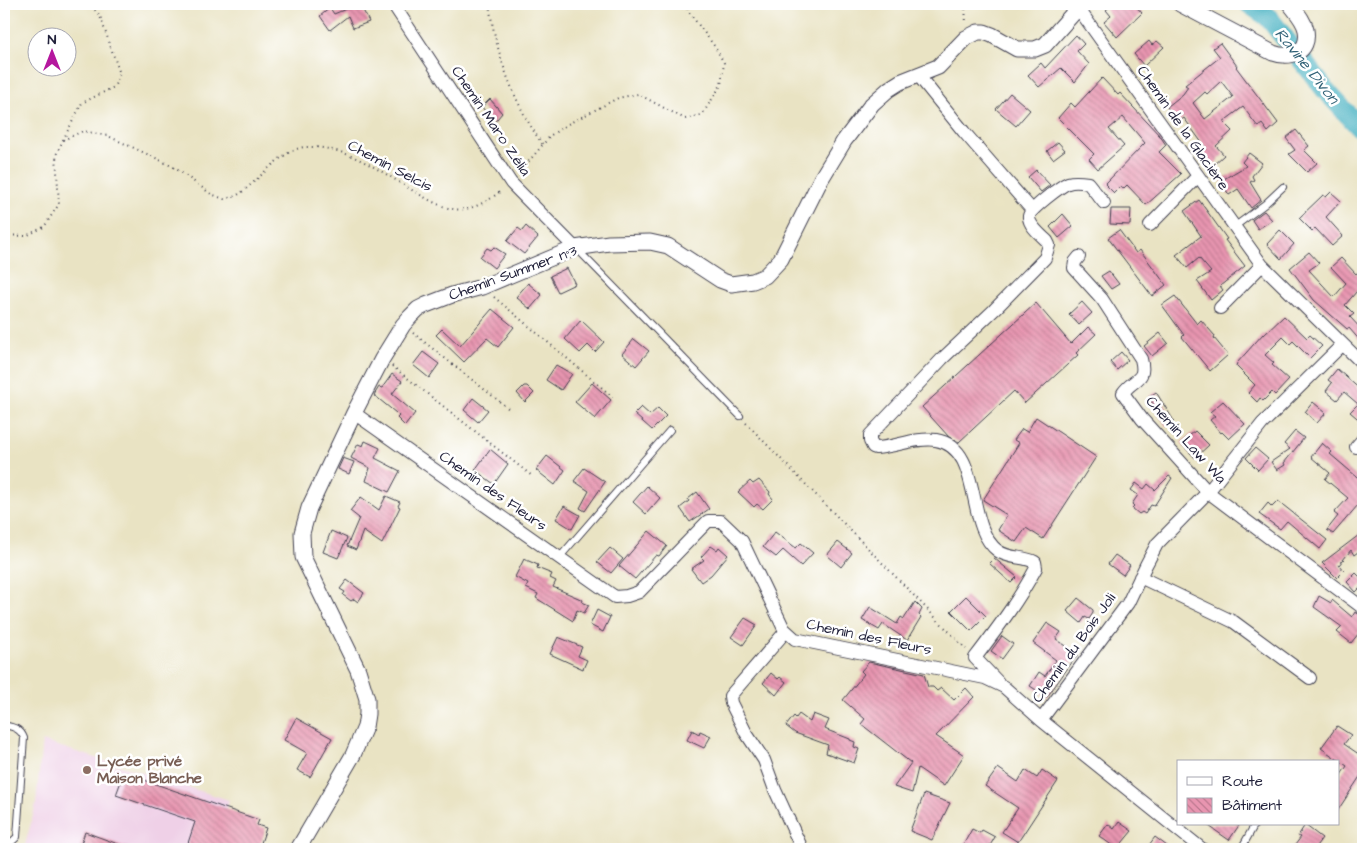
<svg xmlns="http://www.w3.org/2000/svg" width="1367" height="853" viewBox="0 0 1367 853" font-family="'Architects Daughter',sans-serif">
<defs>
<pattern id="building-back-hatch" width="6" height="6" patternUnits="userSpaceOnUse" patternTransform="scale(1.25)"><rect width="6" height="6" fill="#e895b0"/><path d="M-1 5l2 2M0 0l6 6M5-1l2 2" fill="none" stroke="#bc7990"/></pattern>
</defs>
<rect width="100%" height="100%" fill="#fff"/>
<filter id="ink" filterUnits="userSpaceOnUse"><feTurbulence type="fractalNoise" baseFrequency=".02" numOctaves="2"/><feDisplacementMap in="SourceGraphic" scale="10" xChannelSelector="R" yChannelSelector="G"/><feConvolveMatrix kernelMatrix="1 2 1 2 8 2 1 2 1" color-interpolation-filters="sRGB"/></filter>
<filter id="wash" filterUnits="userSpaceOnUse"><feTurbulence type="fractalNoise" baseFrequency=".0096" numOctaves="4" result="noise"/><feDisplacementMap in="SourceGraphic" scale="20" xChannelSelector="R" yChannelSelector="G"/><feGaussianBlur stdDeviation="1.12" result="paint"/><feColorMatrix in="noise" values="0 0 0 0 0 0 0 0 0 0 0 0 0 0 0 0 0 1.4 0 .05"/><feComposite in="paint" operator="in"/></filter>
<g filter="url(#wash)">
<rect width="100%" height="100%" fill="#e9e3c3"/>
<path fill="#efd0e7" d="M42 741 229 800 214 849H24L36 804Z"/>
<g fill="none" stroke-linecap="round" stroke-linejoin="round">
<path stroke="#41aebf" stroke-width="20" d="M1249 4 1268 17 1327 92 1363 131"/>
</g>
<g id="blocks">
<path fill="url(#building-back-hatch)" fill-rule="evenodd" d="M358 4H360L369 22 353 28 348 16 330 30 320 16 330 8 334 14Z
M1113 4H1134L1142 13 1117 37 1104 22 1111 16 1106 10Z
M1076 35 1084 44 1077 51 1089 64 1075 82 1061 68 1039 87 1028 75 1041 63 1045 68Z
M1149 41 1152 45 1157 41 1164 47 1144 66 1134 54Z
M1220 43 1237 66 1236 67 1278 123 1268 132 1262 124 1258 127 1243 107 1223 122 1232 131 1216 146 1224 155 1211 167 1199 153 1205 147 1184 118 1177 123 1167 107 1183 94 1188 87 1185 85 1220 57 1213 48ZM1221 81 1233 97 1205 119 1193 103 1205 92 1207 94Z
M1102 78 1118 95 1120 93 1160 136 1166 145 1159 152 1181 174 1146 205 1127 185 1123 189 1121 186 1114 193 1105 184 1145 143 1123 117 1109 129 1124 146 1098 169 1089 159 1094 154 1058 118 1071 103 1075 107Z
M1010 93 1030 110 1016 126 996 109Z
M490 99 502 113 493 124 485 117 487 114 482 107Z
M1296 130 1309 146 1304 150 1317 163 1307 172 1289 154 1295 150 1286 138Z
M1058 142 1065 150 1053 159 1047 151Z
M1249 153 1262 163 1252 176 1254 180 1250 182 1261 200 1251 208 1238 189 1229 195 1222 183V180L1246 166 1242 162Z
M1036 170 1050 185 1041 192 1028 177Z
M1331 192 1341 201 1326 217 1343 236 1332 246 1315 228 1312 231 1299 218 1323 195 1326 197Z
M1199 200 1227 239 1225 240 1245 266 1220 286 1223 290 1211 300 1197 281 1211 272 1199 258 1187 268 1176 255 1201 236 1184 211Z
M1111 209H1131L1130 225 1110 224Z
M1264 211 1272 220 1258 229 1252 220Z
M1063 214 1073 226 1059 238 1050 227Z
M526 226 538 237 524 254 507 241 518 228 522 231Z
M1119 230 1136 253 1140 250 1166 285 1152 296 1108 238Z
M1280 230 1294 244 1281 259 1267 244Z
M494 247 505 254 494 268 480 257 487 248 491 250Z
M1309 252 1319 263 1309 270 1334 297 1346 283 1331 267 1341 258 1356 274 1363 268V284L1345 305 1354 314 1350 317 1363 331V344L1349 328 1347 329 1314 300 1290 268Z
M567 268 575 284 558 292 550 276Z
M1109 271 1119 284 1111 289 1101 276Z
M528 283 542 295 530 309 516 297Z
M1175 296 1197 324 1201 320 1215 336 1214 338 1228 355 1210 371 1182 337 1184 335 1162 305Z
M1082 302 1092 313 1079 325 1069 314Z
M1036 303 1071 344 1088 327 1096 334 1076 353 1078 355 1025 403 1014 391 959 442 949 437 922 407Z
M492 309 514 327 498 347 487 338 464 362 436 335 442 329 460 346Z
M1284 316 1307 338 1310 335 1322 346 1310 358 1293 341 1290 344 1283 337 1265 355 1274 363 1272 365 1289 380 1275 395 1272 392 1263 401 1260 398 1257 402 1248 393 1255 385 1236 366 1237 363 1263 334 1264 335Z
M581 320 604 342 595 352 588 345 580 353 565 339Z
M1160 333 1168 343 1152 356 1144 346Z
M634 339 649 351 636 366 622 354Z
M423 352 439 364 429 378 413 365Z
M1121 352 1128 360 1117 370 1110 362Z
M556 365 572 374 561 390 546 380Z
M1337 369 1363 392V423L1350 412 1358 404 1344 392 1337 400 1326 391 1332 383 1328 380Z
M392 374 402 381 392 394 415 413 405 426 397 418 399 416 396 413 374 395 379 387 382 388Z
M592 383 611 400 595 419 575 402Z
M524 386H527L534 393 525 402 517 393Z
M1156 392 1174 421 1166 426 1149 397Z
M473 398 488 410 478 422 464 410Z
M1223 401 1245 424 1229 439 1222 432 1221 433 1210 420 1215 416 1210 412Z
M1313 402 1326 413 1317 423 1305 412Z
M641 407 650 415 658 408 666 416 652 430 634 414Z
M1036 417 1096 457 1043 539 1026 528 1016 542 998 530 1007 515 983 500 1019 443 1014 440 1022 429 1027 432Z
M1195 431 1209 445 1195 458 1181 443Z
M1295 431 1304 438 1284 463 1285 465 1277 470 1271 462 1290 449 1284 444Z
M365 441 380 448 375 458 400 471 389 492 366 481 370 468 351 458 358 444 363 446Z
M1322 443 1332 452 1330 454 1363 482V509L1358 505 1333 534 1327 530 1338 516 1334 513 1348 498 1325 479 1330 473 1311 457Z
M1255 448 1268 459 1258 470 1246 458Z
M490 449 508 464 494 484 475 470Z
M547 456 565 470 555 485 536 470Z
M343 458 354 462 349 474 338 469Z
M584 468 605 482 585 511 580 508 589 491 574 481Z
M1169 476 1172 478 1154 506 1151 505 1145 514 1142 512 1139 514 1132 508 1134 506 1132 504 1138 495 1131 490 1136 483 1144 489 1148 484 1155 490Z
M759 480 770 492 769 494 773 499 763 509 757 504 754 507 738 492 750 481 753 484Z
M647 486 660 498 646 514 633 502Z
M697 492 709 509 690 522 680 508 689 501 688 499Z
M386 496 400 502 398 506 400 507 382 544 363 531 356 550 347 546 359 518 350 511 361 497 379 510Z
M1278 501 1327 540 1320 549 1287 521 1280 529 1259 514 1268 503 1272 507Z
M564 506 580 515 572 529 556 519Z
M331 531 347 538 338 558 323 552Z
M649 531 667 546 659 556 656 555 635 579 619 566Z
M775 532 796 548 801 543 813 553 801 566 783 550 776 557 763 547Z
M1363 532V548L1354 555 1351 550 1339 565 1344 571 1337 578 1322 563Z
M838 542 852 553 841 567 827 555Z
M711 546 717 550 719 547 728 555 711 575 701 582 691 569 704 560 701 557Z
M610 548 623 559 611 573 597 562Z
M1115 555 1130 565 1123 575 1108 564Z
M994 558 1017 577 1011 583 989 563Z
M524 559 538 565 537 568 552 574 550 578 556 581 553 587 583 600 582 602 589 605 584 613 577 610 573 621 536 598 538 594 526 588 528 584 515 577Z
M1356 573 1363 580V585L1356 592 1347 582Z
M347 580 364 593 358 602 354 599 351 601 343 595 345 592 340 589Z
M966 596 986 616 971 631 951 611Z
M1319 596 1331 603 1332 600 1352 617 1355 612 1363 616V628L1351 643 1337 632 1342 627 1314 607Z
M1078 598 1093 610V613L1089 619 1085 617 1081 623 1067 611Z
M915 602 922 609 919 615 921 617 907 640 883 624 879 630 862 620 870 607 897 624 901 617 904 619Z
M597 610 610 617 603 632 590 625Z
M745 618 757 625 743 645 731 637Z
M1047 623 1061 632 1056 639 1078 654 1047 697 1030 686 1039 672 1045 676 1056 660 1033 643Z
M1002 636 1013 644 1002 659 991 651Z
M558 637 582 647 578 656 587 660 583 669 550 654Z
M869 662 924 674 928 687H933L937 691 941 688 954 700 966 688 974 697 936 736 964 755 944 786 918 768 912 793 894 787 911 763 861 724 865 719 843 700 864 674 861 671Z
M771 673 778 679 780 677 786 682 776 695 763 683Z
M799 714 810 722 813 714 829 720 825 729 827 730 850 739V740L855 742 854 747 859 749 854 763 826 753 828 745 795 733 786 726 794 716 796 718Z
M296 718 332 738 310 777 297 770 307 753 284 740Z
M1337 726 1351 735 1344 744 1363 757V772L1338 810V779L1347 766 1321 748Z
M692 730 699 734 700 731 711 736 704 748 687 740Z
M998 768 1018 782 1025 770 1037 778 1042 770 1058 781 1018 842 1002 832 1018 808 985 786Z
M124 773 259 820 257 825 266 828 259 849H186L195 822 116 795Z
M924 794 950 803 932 840 910 831Z
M1119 822 1132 831 1117 849 1099 836 1108 824 1114 829Z
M1206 824H1240L1229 840Z
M1305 825 1322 838 1314 849H1292L1301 837 1298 836Z
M972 829 980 833 982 830 995 837 988 849H967L962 847Z
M85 832 129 848 128 849H79Z
M1155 837 1171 849H1146Z"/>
</g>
</g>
<g filter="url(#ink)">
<use href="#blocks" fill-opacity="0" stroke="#403f4f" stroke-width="1"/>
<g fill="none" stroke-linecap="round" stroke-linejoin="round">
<defs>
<path id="service" d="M1234 227 1265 204 1283 187
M577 249 740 416
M559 558 670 430
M4 725C13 727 20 728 24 738L17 837 4 849
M1241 849 1255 824"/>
<path id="minor" d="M393 4 511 183 575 248
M1078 8 1262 265 1363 364
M918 75 964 132 1032 210
M1150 225 1197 177
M1079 257 1075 262 1074 268 1102 299 1141 359C1147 382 1133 378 1123 393L1142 419 1208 492 1363 608
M1220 308 1262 265
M354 413 615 597 627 596 639 592 708 521H721L742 541 784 629 795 639 985 678 1004 687 1041 720 1202 849
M1356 447 1363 439
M1140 577 1234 622 1310 678
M786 631 730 696 731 703 746 733 764 760 775 790 802 849
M998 682 975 658C997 629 1019 600 1036 568L1035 562C1023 556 1009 559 998 551 964 526 984 448 936 440 916 437 896 447 876 448L873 447 870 441V435L942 359 994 310 1045 258 1049 245 1047 241C1042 236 1028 225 1029 216 1030 209 1061 186 1068 183 1074 181 1082 182 1088 183L1104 203
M1041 720 1128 603 1146 565 1157 544 1208 492 1262 424 1342 345"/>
<path id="tertiary" d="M1180 4 1273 53C1290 59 1310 53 1306 30 1304 20 1296 12 1290 4
M298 849 353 755 365 727 367 714V699L358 670 303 557 302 533 309 508 354 413 382 359 403 325 410 317 418 309 426 305 452 295 482 287 575 248 609 243 650 242 668 246 720 280 731 284 753 281 765 276 781 259 821 179 844 141 872 104 889 89 900 82 938 67 966 38 978 32H984L992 35 1017 49H1035L1045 45 1078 8 1085 4"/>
</defs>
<use href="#service" stroke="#403f4f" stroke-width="8"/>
<use href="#minor" stroke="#403f4f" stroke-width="14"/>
<use href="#tertiary" stroke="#403f4f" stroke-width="17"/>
<path stroke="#403f4f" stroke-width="2" stroke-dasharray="1 4" stroke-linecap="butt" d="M489 4C496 54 514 104 543 145
M965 4 966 24
M63 140 82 103 114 87 120 74 100 16 90 4
M519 173 551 135 568 124 618 98 638 94 685 119 702 115 721 85 724 63 715 47 688 11 686 4
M4 235 26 236 44 227 59 204 56 155 63 140 83 131 108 136 160 160 175 168 211 194 224 199C229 198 235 197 239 194 258 182 283 147 307 147 347 146 382 172 415 192 426 198 440 207 453 209 470 212 489 201 502 190
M494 297 613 397
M413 333 509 409
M392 366 532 476
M746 423 966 649"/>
<use href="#service" stroke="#fff" stroke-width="6"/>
<use href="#minor" stroke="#fff" stroke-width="12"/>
<use href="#tertiary" stroke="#fff" stroke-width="15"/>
</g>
</g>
<circle fill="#8d6e63" stroke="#fff" stroke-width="2" cx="87" cy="770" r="5"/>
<g text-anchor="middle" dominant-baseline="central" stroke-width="5" stroke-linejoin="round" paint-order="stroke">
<g font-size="15" fill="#22223b" stroke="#fff">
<text transform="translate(491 121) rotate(56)">Chemin Maro Zélia</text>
<text transform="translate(1183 128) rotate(55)">Chemin de la Glacière</text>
<text transform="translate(390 166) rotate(28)">Chemin Selcis</text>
<text transform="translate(513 273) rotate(-20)">Chemin Summer n°3</text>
<text transform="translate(1186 440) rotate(48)">Chemin Law Wa</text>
<text transform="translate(493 491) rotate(35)">Chemin des Fleurs</text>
<text transform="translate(869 637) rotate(12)">Chemin des Fleurs</text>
<text transform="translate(1074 648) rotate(-54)">Chemin du Bois Joli</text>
</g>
<g font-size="15" font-weight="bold" fill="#785e54" stroke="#fff" text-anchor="start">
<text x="97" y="761">Lycée privé<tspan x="97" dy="17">Maison Blanche</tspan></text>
</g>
<g font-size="16" font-style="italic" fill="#306176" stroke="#fff">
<text transform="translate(1307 66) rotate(51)">Ravine Divon</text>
</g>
</g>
<rect width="1367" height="853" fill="none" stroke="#fff" stroke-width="20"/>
<rect x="1177" y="760" width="162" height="65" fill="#ffffff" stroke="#a7a7b1"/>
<rect x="1187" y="777" width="25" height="8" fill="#ffffff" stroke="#a7a7b1"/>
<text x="1222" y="786" font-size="15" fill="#22223b">Route</text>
<rect x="1187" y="798" width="25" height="15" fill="url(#building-back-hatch)" stroke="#a7a7b1"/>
<text x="1222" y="810" font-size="15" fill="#22223b">Bâtiment</text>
<g transform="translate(52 52)"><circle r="24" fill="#ffffff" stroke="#a7a7b1"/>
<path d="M0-4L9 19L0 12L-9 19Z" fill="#b5179e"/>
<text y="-8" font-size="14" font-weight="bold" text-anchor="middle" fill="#22223b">N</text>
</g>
</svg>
